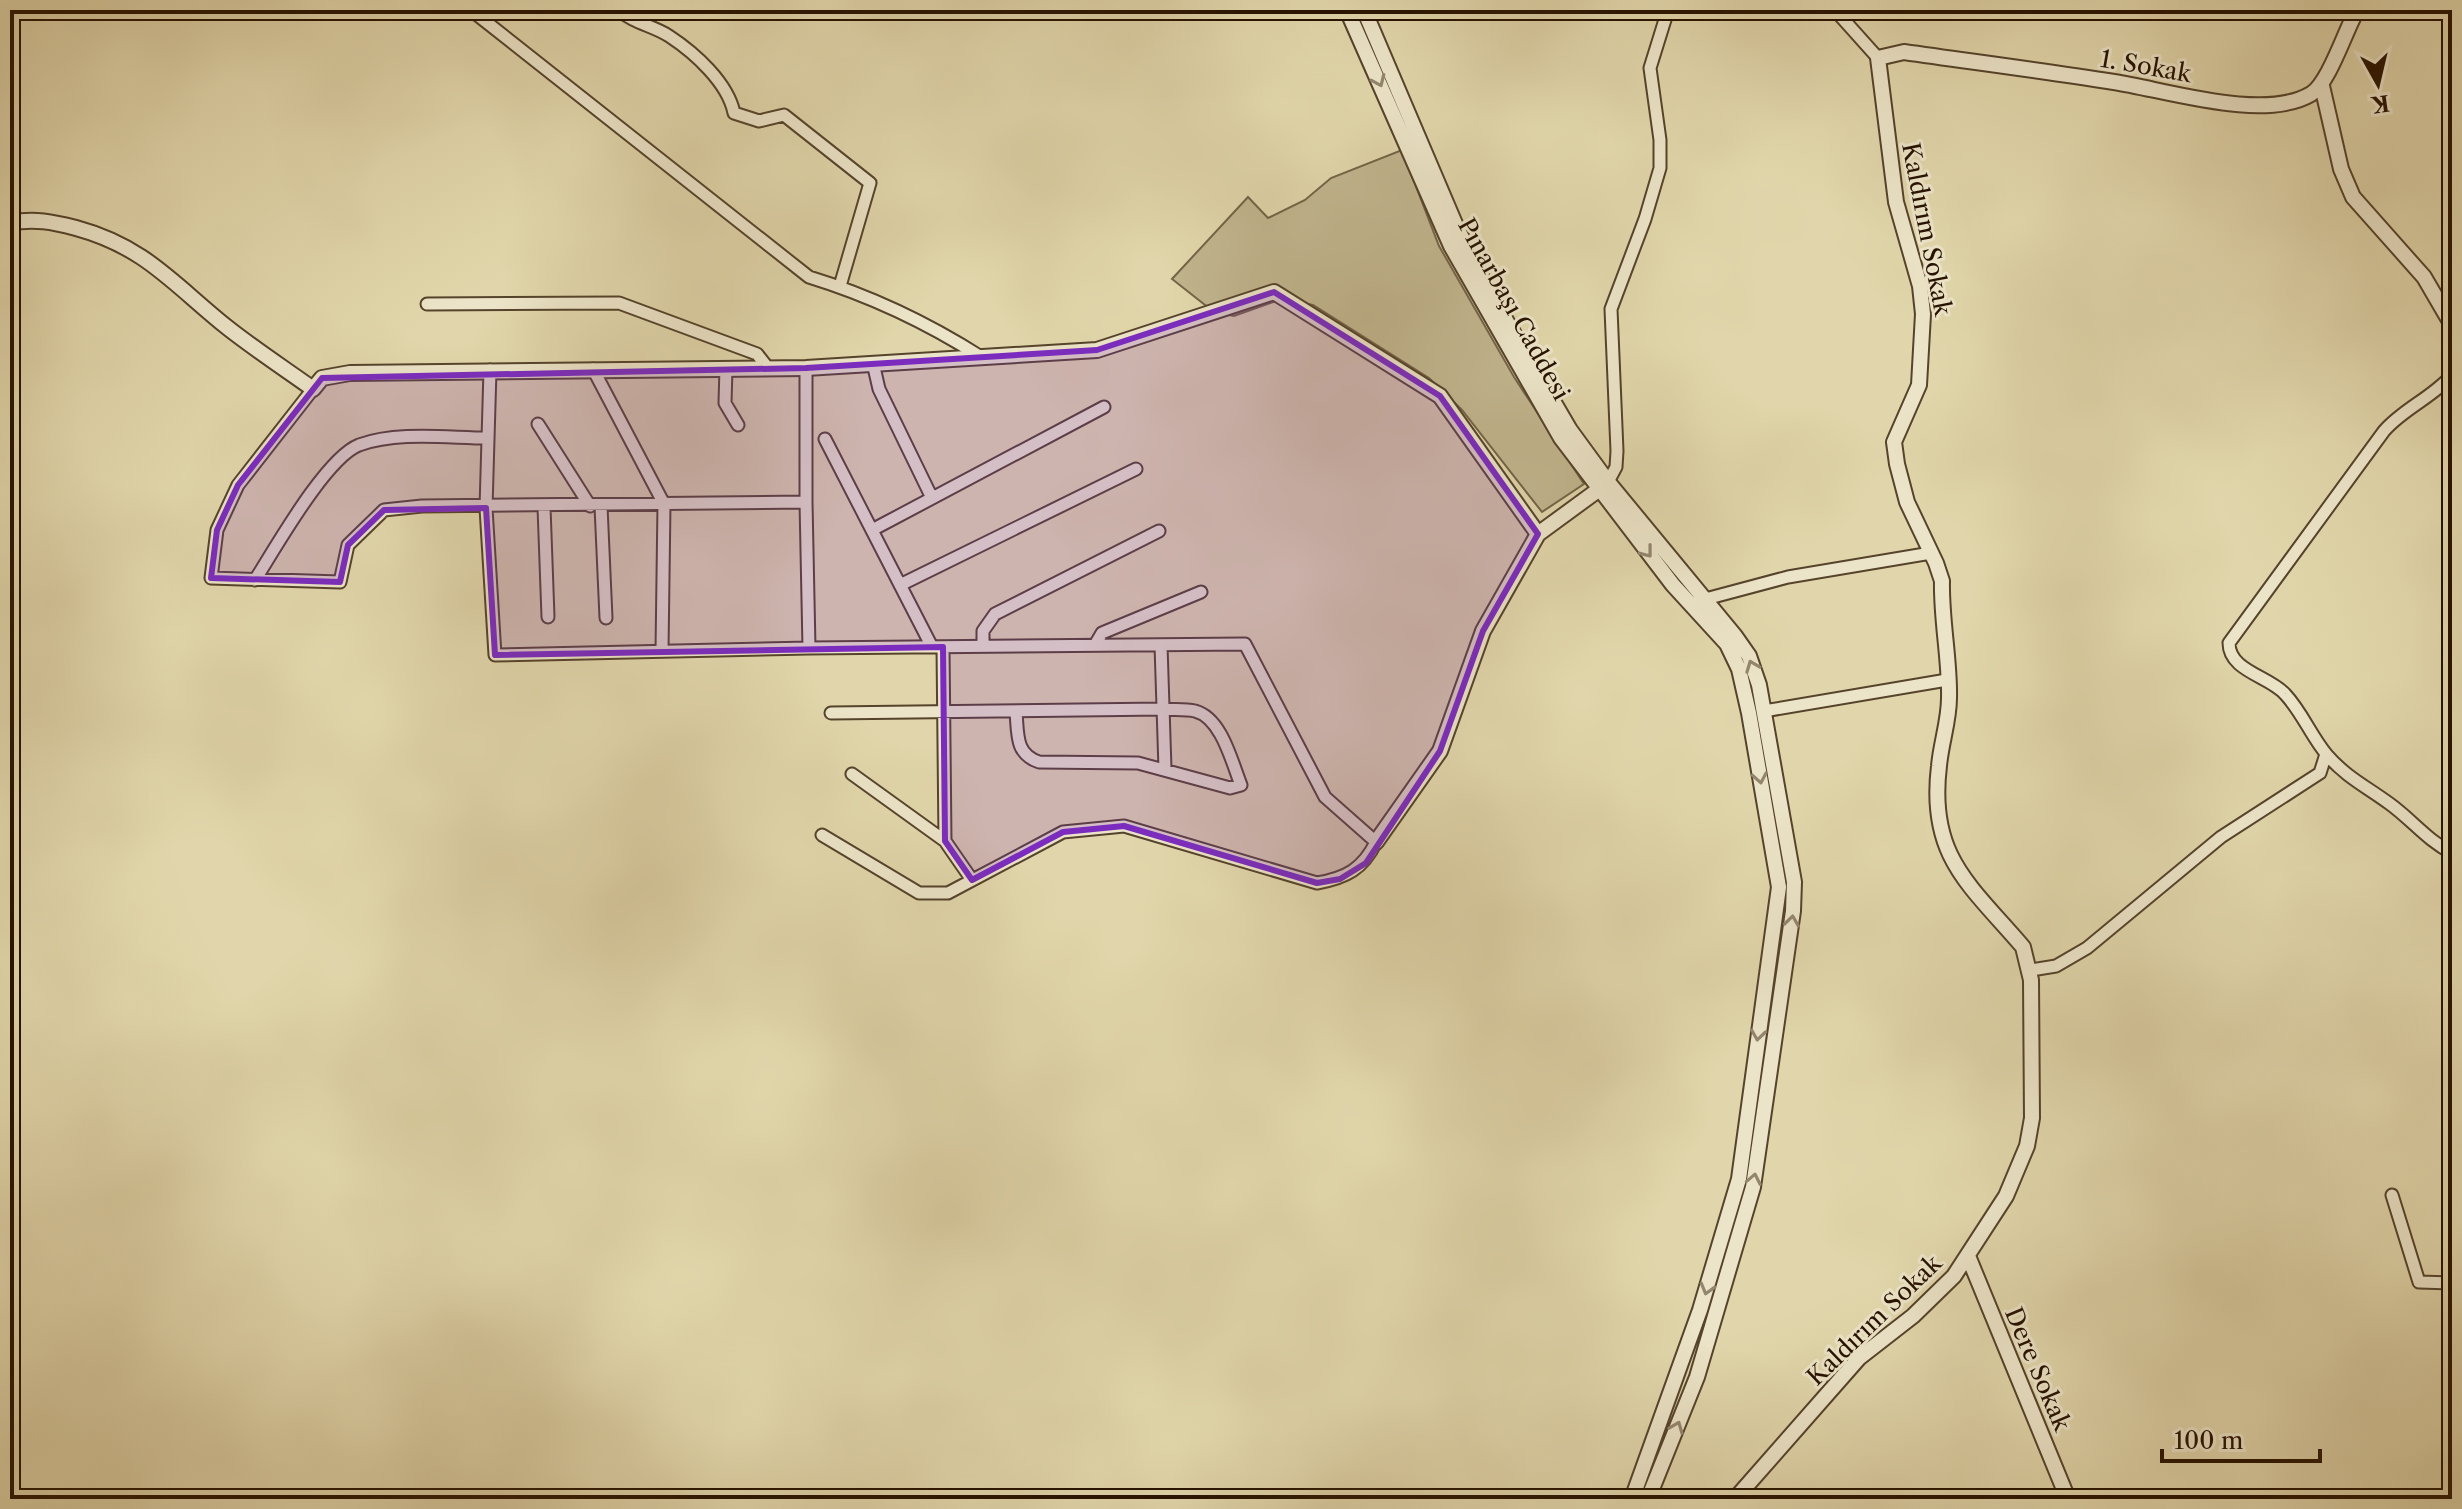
<svg xmlns="http://www.w3.org/2000/svg" width="2462" height="1509" viewBox="0 0 2462 1509" font-family="'Libre Caslon Text',serif">
<rect width="100%" height="100%" fill="#e1d6ab"/>
<filter id="stains"><feTurbulence type="fractalNoise" baseFrequency=".0025" numOctaves="4"/><feColorMatrix values="0 0 0 0 .2 0 0 0 0 .09 0 0 0 0 .02 0 0 0 .5 -.17"/></filter>
<radialGradient id="worn" r=".72"><stop offset=".6" stop-color="#630" stop-opacity="0"/><stop offset="1" stop-color="#630" stop-opacity=".3"/></radialGradient>
<path fill="#c1b58e" stroke="#746447" stroke-width="2" d="M1402 150 1439 246 1514 377 1584 484 1542 512 1462 410 1429 378 1313 305 1282 299 1234 316 1214 312 1172 279 1248 197 1268 218 1305 200 1331 178Z"/>
<g fill="none" stroke-linecap="round" stroke-linejoin="round">
<defs>
<path id="minor" d="M471 10 809 277C871 296 926 322 981 357
M619 10C635 24 652 25 669 36 695 53 728 83 734 113L759 121 784 115 870 183 840 286
M1835 10 1878 58
M427 304 619 303 757 354 768 368
M873 363 879 389 932 498
M726 368 725 403 738 425
M593 369 664 504 662 651
M490 370 486 508 495 655 809 648
M2452 375C2432 398 2404 408 2384 431L2229 643C2229 671 2269 676 2285 694 2302 712 2311 736 2327 755 2346 777 2367 787 2390 804 2412 820 2427 840 2452 853
M313 389 238 485 217 530 211 578 340 582 348 545 384 510 422 506 806 502 809 648 1245 644 1325 797 1376 842C1363 869 1346 878 1317 883L1124 826 1063 832 948 893H919L822 835
M538 424 590 506
M825 439 932 647
M1608 482 1616 467 1617 451 1611 309 1645 219 1660 168V140L1650 68 1668 10
M806 502V368
M601 506 606 618
M544 507 548 617
M872 530 1104 407
M255 580C276 547 326 458 359 445 398 431 448 438 488 438
M900 585 1136 469
M1698 601 1788 577 1931 553
M1095 645 1102 633 1201 592
M1161 645 1165 769
M983 646V631L995 614 1159 531
M943 647 945 841 972 880
M1764 711 1947 680
M831 713 1163 709C1173 710 1185 709 1195 711 1222 718 1232 763 1241 785L1230 788 1138 763 1039 762C1015 754 1018 734 1016 712
M852 774 945 841
M2031 970 2056 966 2087 948 2221 837 2320 773 2326 754
M2392 1195 2419 1282 2452 1283"/>
<path id="tertiary" d="M1347 10 1451 246 1561 438 1673 585 1727 644 1739 669 1749 713 1779 887 1739 1179 1700 1310 1632 1499
M1364 10 1456 226 1487 288 1570 430 1608 482 1735 636 1749 656 1759 685 1794 882 1793 911 1753 1187 1697 1377 1648 1499
M2322 86 2341 169 2353 197 2424 277 2452 325
M10 223C34 218 53 222 76 228 146 247 174 285 228 328 256 350 285 369 313 389L322 378 350 373 806 368 1097 350 1274 292 1440 396 1538 534
M1376 842 1440 751 1483 631 1538 534 1605 485
M1968 1256 2068 1499
M1735 1499 1859 1358 1913 1316 1954 1276 2006 1196 2027 1146 2032 1118 2031 980 2023 947C1969 884 1928 856 1939 766 1941 743 1949 721 1949 698 1950 660 1941 620 1942 581L1936 563 1907 502 1897 464 1894 442 1919 385 1923 314 1920 286 1896 202 1878 58 1904 52C1974 62 2044 71 2114 82 2166 90 2264 122 2311 94 2329 83 2345 31 2357 10"/>
</defs>
<use href="#minor" stroke="#55432b" stroke-width="15"/>
<use href="#tertiary" stroke="#55432b" stroke-width="18"/>
<use href="#minor" stroke="#ece4c8" stroke-width="11"/>
<use href="#tertiary" stroke="#ece4c8" stroke-width="14"/>
</g>
<defs><path id="oneway-chevron" d="M-2-3.5L2.5 0L-2 3.5" fill="none" stroke-width="1.6" stroke-linecap="round" stroke-linejoin="round" transform="scale(2)"/></defs>
<g stroke="#93866e">
<use href="#oneway-chevron" transform="translate(1379 81) rotate(66)"/>
<use href="#oneway-chevron" transform="translate(1647 552) rotate(52)"/>
<use href="#oneway-chevron" transform="translate(1752 666) rotate(-111)"/>
<use href="#oneway-chevron" transform="translate(1760 778) rotate(80)"/>
<use href="#oneway-chevron" transform="translate(1792 921) rotate(-82)"/>
<use href="#oneway-chevron" transform="translate(1758 1035) rotate(98)"/>
<use href="#oneway-chevron" transform="translate(1754 1179) rotate(-79)"/>
<use href="#oneway-chevron" transform="translate(1707 1289) rotate(106)"/>
<use href="#oneway-chevron" transform="translate(1677 1427) rotate(-68)"/>
</g>
<path fill="#7b2cbf" fill-opacity="0.2" stroke="#7b2cbf" stroke-width="6" stroke-linejoin="round" d="M1274 292 1440 396 1538 534 1483 631 1440 751 1366 863 1340 879 1317 883 1124 826 1063 832 972 880 945 841 943 647 495 655 486 508 384 510 348 545 340 582 211 578 217 530 238 485 322 378 806 368 1097 350Z"/>
<g text-anchor="middle" dominant-baseline="central" stroke-width="6" stroke-linejoin="round" paint-order="stroke">
<g font-size="24" fill="#261200" stroke="#ece4c8">
<text transform="translate(2146 66) rotate(10)">1. Sokak</text>
<text transform="translate(1927 229) rotate(79)">Kaldırım Sokak</text>
<text transform="translate(1514 309) rotate(61)">Pınarbaşı Caddesi</text>
<text transform="translate(1874 1320) rotate(-44)">Kaldırım Sokak</text>
<text transform="translate(2038 1369) rotate(67)">Dere Sokak</text>
</g>
</g>
<rect width="2462" height="1509" fill="none" stroke="#e1d6ab" stroke-width="40"/>
<rect x="12" y="12" width="2438" height="1485" fill="none" stroke="#261200" stroke-width="4"/>
<rect x="20" y="20" width="2422" height="1469" fill="none" stroke="#261200" stroke-width="2"/>
<g transform="translate(2378 84) rotate(172)" stroke="#ece4c8" stroke-width="6" paint-order="stroke">
<path d="M0-6L14 30L0 20L-14 30Z" fill="#261200"/>
<text y="-12" font-size="22" font-weight="bold" text-anchor="middle" fill="#261200">K</text>
</g>
<path d="M2162 1449v12h158v-12" fill="none" stroke="#261200" stroke-width="4"/>
<text x="2174" y="1449" font-size="24" fill="#261200" stroke="#ece4c8" stroke-width="6" paint-order="stroke">100 m</text>
<rect width="100%" height="100%" filter="url(#stains)"/>
<rect width="100%" height="100%" fill="url(#worn)"/>
</svg>
